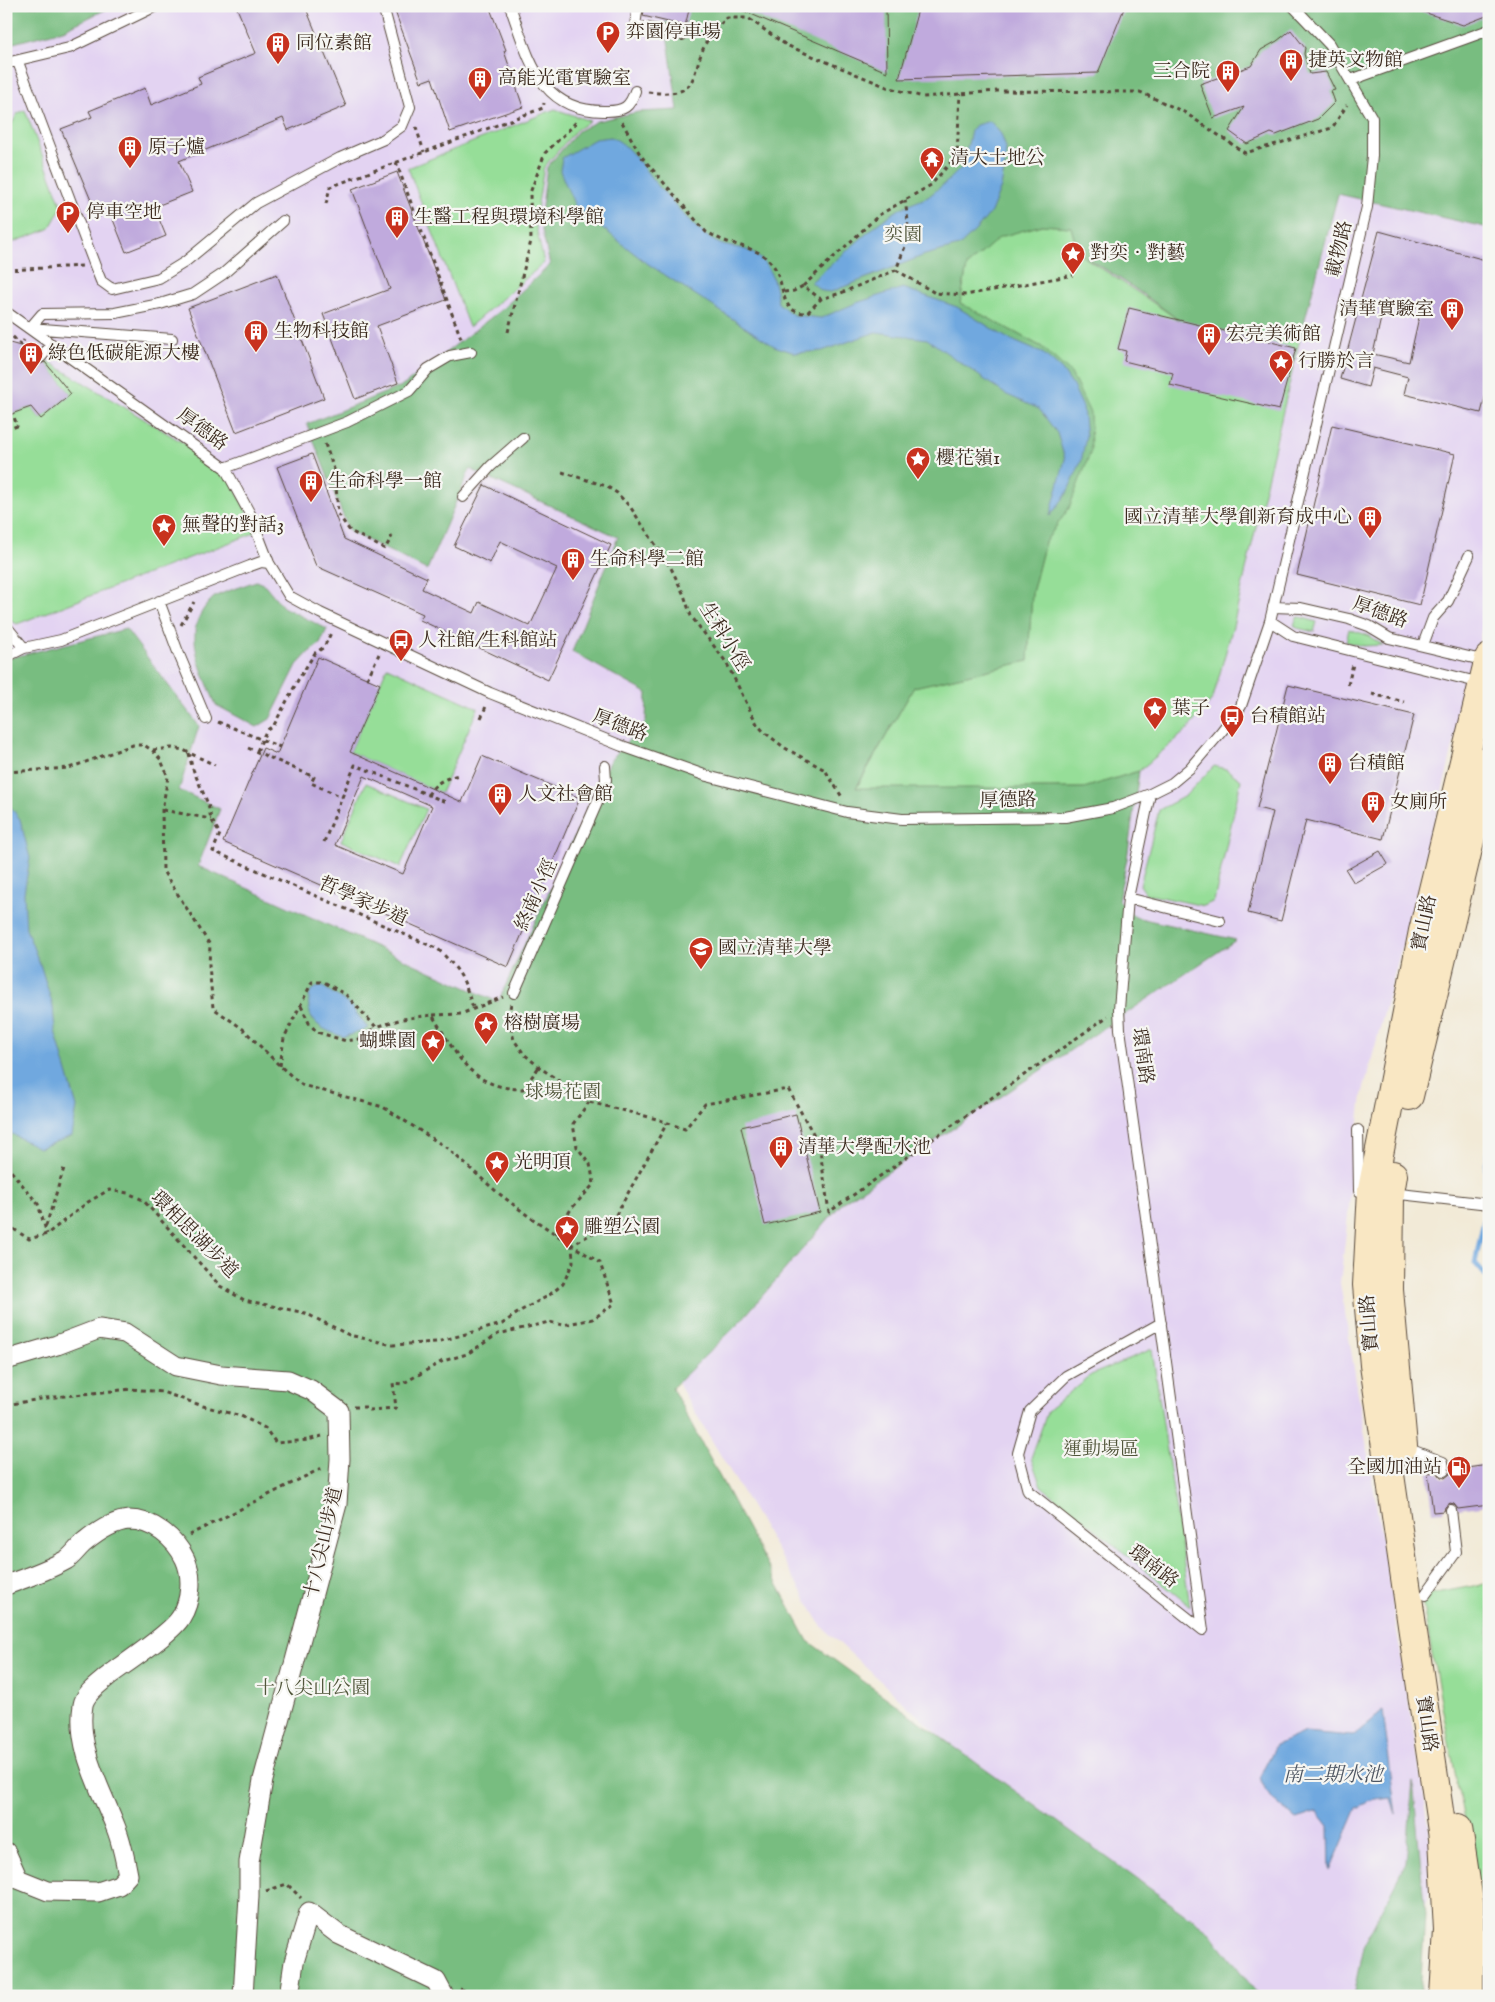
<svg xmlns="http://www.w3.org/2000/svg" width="1495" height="2002" viewBox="0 0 1495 2002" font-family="'IM FELL English','Noto Serif TC',serif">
<rect width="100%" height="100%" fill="#f6f6f2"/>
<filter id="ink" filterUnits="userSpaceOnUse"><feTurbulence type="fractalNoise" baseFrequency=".02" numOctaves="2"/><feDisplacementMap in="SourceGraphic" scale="10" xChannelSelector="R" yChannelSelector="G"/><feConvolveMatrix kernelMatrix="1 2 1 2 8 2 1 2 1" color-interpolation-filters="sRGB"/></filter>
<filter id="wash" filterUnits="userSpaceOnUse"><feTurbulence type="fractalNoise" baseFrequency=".0096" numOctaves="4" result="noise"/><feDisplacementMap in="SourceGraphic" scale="20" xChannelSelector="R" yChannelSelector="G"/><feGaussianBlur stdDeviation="1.12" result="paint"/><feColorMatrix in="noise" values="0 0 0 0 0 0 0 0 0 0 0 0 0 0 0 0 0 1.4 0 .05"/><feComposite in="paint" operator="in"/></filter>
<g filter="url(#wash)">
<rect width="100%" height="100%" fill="#f2ead7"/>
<path fill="#e3d3f2" d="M6 6H1489V600L1429 845 1362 1095 1340 1283 1436 1870 1396 1996H1221L823 1628 637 1314 6 1351Z"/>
<path fill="#96de98" stroke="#68845b" d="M555 109 590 121 576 130 544 167 535 222 544 263 469 327 408 168Z
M25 110 62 207 49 229 11 243H6V134L18 113Z
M1042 225 1071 227 1078 253 1164 310 1221 352 1277 334 1300 338 1233 626 1213 698 1187 730 1139 771 1084 788 856 789 914 687 1028 661 1032 593 1045 542 1069 508 1042 347 960 303 967 266 999 237Z
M41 357 225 468 257 532 17 624 6 618V416L31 407 41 419 71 394Z
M1297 617H1300L1317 622 1314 632 1297 628 1294 625Z
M1349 629 1367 635 1383 645 1363 646 1346 642Z
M387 667 478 708 441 793 350 752Z
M1214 766 1226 769 1241 780 1214 901 1204 906 1146 894 1140 885 1159 810 1185 796Z
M366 783 426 809 400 867 341 841Z
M1152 1349 1190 1606 1041 1486 1031 1458 1048 1410 1091 1375Z
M1489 1583V1951L1421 1596Z"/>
<path fill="#78bd80" stroke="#5a744f" d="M6 6H113L63 30 6 45Z
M663 6H1489V228L1338 194 1300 338 1277 334 1221 352C1175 317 1128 281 1078 253L1071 227 1042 225 1000 237 967 266 960 303 1042 347 1071 373 1090 413 1091 451 1069 508 1045 542 1032 593 1028 661 914 687 856 788H1084L1139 771 1127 859 1118 900 1135 917 1236 940 843 1202 739 1323 672 1388 808 1641 1210 1932 1259 1996H6V659L126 629 199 726 179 790 220 809 198 866 498 1002 609 762 646 721 647 693 572 652 618 537 470 469 427 570 349 531 307 424 404 385 502 309 550 265 540 222 547 167 578 131 597 121 638 112 678 110Z
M256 581 265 585 283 607 327 629 320 644 309 652 297 665 270 719 257 727 216 705C205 676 183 639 203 610 207 604 211 599 216 596 229 590 243 586 256 581Z
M1413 1781 1425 1914 1420 1996H1353L1363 1947 1406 1862Z"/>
<path fill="#70a8df" stroke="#56697e" d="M990 121 1001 134 1006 148 1005 164 1001 187 991 212 976 230 959 246 925 255 831 292 822 291 811 282 880 222 901 208 928 197 948 181 963 166 971 131 976 125Z
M611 137C630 144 646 173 660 188 676 205 697 233 718 243 726 247 736 247 744 249 769 258 775 280 778 303L793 315 821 318 856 303 903 288 957 307 1007 338 1044 354 1062 370 1073 386 1083 407 1086 437 1081 462 1066 495 1050 516 1065 459 1057 433 1039 409 1005 394 927 339 876 332 822 351 795 353 774 346 645 262 575 206 560 171 562 158 595 139Z
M6 801 20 819 30 858 24 893 26 929 41 967 53 1006 55 1031 77 1107 72 1136 39 1148 6 1131Z
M322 986 350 1005 368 1028 344 1037C324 1030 306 1024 309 998 310 990 314 988 322 986Z
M1383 1711 1396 1815 1391 1797 1375 1799 1357 1808 1330 1871 1329 1826 1318 1812 1296 1819 1270 1797 1259 1778 1276 1745 1305 1732 1353 1736Z"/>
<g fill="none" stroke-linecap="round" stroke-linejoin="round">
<path stroke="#70a8df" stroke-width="5" d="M1489 1152 1486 1166 1485 1215 1475 1263 1489 1279
M1489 1346 1487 1352 1489 1356"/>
</g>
<g id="blocks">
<path fill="#c0aadd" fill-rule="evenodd" d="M236 6H305L346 106 288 130 283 118 179 161 192 192 154 207 166 236 126 252 110 212 98 217 61 129 92 117 89 111 145 88 151 105 201 84 198 77 256 53Z
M393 6H489L506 50 504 51 523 107 450 132 432 78 421 82Z
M645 6H690L685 26 643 16Z
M732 6H886L887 72Z
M919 6H1125L1098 73 899 79Z
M1414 6H1489V15L1463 25 1414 9Z
M1291 30 1305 48 1304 54 1310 74 1326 72 1335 90 1331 91 1335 102 1318 119 1276 135 1271 133 1247 144 1229 131 1244 107 1213 118 1200 84 1251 66 1261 50 1277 41Z
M397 172 446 300 377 326 398 383 355 399 323 314 390 289 352 189Z
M1379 231 1489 261V382L1481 413 1404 394 1408 377 1373 368 1368 387 1340 379ZM1385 300 1421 308 1409 362 1373 354Z
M277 274 324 398 236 432 188 308Z
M1129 308 1296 348 1279 410 1170 385 1173 373 1124 361 1126 351 1118 349Z
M6 342 35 350 37 352 34 359 36 362 40 364 45 362 71 394 41 419 31 407 6 416Z
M1332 425 1455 454 1420 605 1297 575Z
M312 454 344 539 427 578 422 589 474 613 479 602 530 626 557 568 500 541 490 563 454 546 484 485 611 545 548 680 420 620 423 614 316 566 277 467Z
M318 657 380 684 350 752 462 802 482 756 580 798 508 967 223 842 263 748 277 754ZM364 776 432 806 403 874 335 845Z
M1288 685 1414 715 1383 839 1306 820 1281 921 1248 913 1273 812 1257 808Z
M1380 851 1388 864 1354 883 1346 870Z
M796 1114 820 1212 765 1225 741 1127Z
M1489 1465V1505L1458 1509 1454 1504 1450 1503 1445 1507 1444 1511 1433 1512 1428 1473 1437 1472 1441 1477 1445 1478 1450 1474 1451 1470Z"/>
</g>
</g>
<g filter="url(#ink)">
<use href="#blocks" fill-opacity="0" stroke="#56473a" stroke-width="1"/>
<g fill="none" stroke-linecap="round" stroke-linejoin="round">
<defs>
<path id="lane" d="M510 6C529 58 539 113 607 111 624 111 630 107 635 91
M638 6 635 25 682 35
M18 62 95 266 101 281 112 289 159 278 185 262 256 203 340 158 384 139 402 126 410 107 383 6
M6 63 69 48 156 6
M1351 80 1489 30
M6 312 225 468 250 514 269 563 289 596 320 613 490 693 622 746 707 776 847 812 902 819 1065 817 1113 808 1150 794 1172 783 1190 768 1221 732 1241 706 1270 621 1367 207 1372 156V118L1329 44 1293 6
M172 339 30 328 42 314 115 313 160 304 193 294 223 274 283 221
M41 357 52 344
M225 468 347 422 409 391 428 369 450 356 471 352
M463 497 491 466 523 438
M159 601 178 652 206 719
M1273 607 1301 608 1349 619 1369 626 1389 638 1486 661
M1270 621 1293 636 1481 683
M6 626 24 648
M1423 645 1433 618 1448 601 1469 556
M6 657 24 648 61 640 250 566 261 562 269 563
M1150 794 1128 898 1119 1009 1120 1029 1203 1630 1028 1491 1018 1453 1030 1411 1066 1376 1161 1323
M1128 898 1220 921
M514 993 603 789 606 780 605 766
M1358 1130 1359 1191H1366
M1391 1193 1489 1204
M1404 1447 1443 1462 1444 1471
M1425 1595 1456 1552 1451 1510"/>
<path id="street" d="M6 1360 57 1345 99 1329 125 1333 176 1366 221 1375 288 1380 311 1390 339 1411 340 1459 337 1504 263 1780 249 1862V1896L243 1996
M6 1585C26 1578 48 1570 66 1560 73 1556 78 1547 85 1542 96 1533 114 1521 129 1520 153 1520 175 1538 185 1559 193 1576 191 1601 181 1617 172 1633 124 1664 107 1677 99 1684 85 1693 83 1705 76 1748 101 1789 116 1828 122 1843 125 1859 128 1875L119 1885 98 1892 48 1891 18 1879 6 1852
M289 1996 294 1962 309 1912 338 1934 436 1981 444 1996"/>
<path id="secondary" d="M1409 1096 1489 761
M1393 1175 1390 1193 1389 1290 1403 1446
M1458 1828 1469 1902V1996
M1444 1996 1448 1930 1443 1838 1374 1365 1367 1285 1372 1190 1423 931 1489 658"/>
</defs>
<use href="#lane" stroke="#56473a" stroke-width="12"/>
<use href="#street" stroke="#56473a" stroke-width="21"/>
<use href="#secondary" stroke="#56473a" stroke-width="30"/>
<path stroke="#56473a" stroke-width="3" stroke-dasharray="4 4" stroke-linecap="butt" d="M648 92C704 99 688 74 708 39 713 31 721 24 727 18H748L786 45 887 87 923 97 997 91 1140 92 1184 112 1245 153 1332 128 1347 105
M622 122 641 156 706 232C711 234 715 237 720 239 738 247 759 247 772 264 787 282 777 314 807 313L821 299 841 293 896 270 906 244 908 221 905 200
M416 127 424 152
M396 162 462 341
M326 204 330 187 543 108 544 103
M6 270 83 266
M896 270 935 293 966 295 1073 275
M803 286 879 215 931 185 957 155 960 94
M784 292 794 291 803 286 821 299
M508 332 531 241 530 193 545 153 568 131 577 121
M6 337 11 335 21 345 24 340
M6 430 17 426 13 414
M325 444 335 472 338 514 350 531 385 549 392 536
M562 472 606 486 617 493 631 508 671 568 684 595 691 616 726 662 757 724 764 732 785 748 825 770 842 797
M181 625 194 602
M367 679 379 654
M1348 685 1353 664
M1372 694 1404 702
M1256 710 1304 723
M481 718 487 704
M218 722 280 747
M248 748 314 777 311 783 342 797
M153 750 172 748 183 750 215 765
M257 751 266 731 274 725 298 680 315 653 324 647 331 633
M189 753 192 767 208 804 211 819 220 834 213 851 438 949C447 958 456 967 462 978 467 987 469 999 474 1009
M6 772 69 768 133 745H144L153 751 161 760 168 777 162 810 163 871 210 945 209 965 213 1008 243 1029 280 1066 302 1085 383 1107 447 1148 497 1192 527 1215 572 1245 573 1262 563 1284 548 1296 522 1310 502 1324 437 1342 393 1345 349 1335 305 1313 244 1300 220 1286 143 1200 128 1193 109 1190 88 1202 47 1234 29 1239 12 1228 6 1221
M428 795C435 782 446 778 459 775
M163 810 211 819
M324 842 355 765 446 802
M511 1004 508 1017 514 1040 524 1054 539 1067 589 1102 657 1119 685 1129 705 1104 788 1089 819 1144 829 1212 1108 1016
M301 1006 309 1023 317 1032 346 1041 359 1039 376 1027
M433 1015 461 1014 503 997
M280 1066 284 1038 312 982H324L346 995 376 1027 402 1019 432 1015C457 1054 470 1089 523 1089L539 1067
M6 1165 38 1204 47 1234
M46 1226 64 1168
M556 1234 571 1209 594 1184 590 1164 577 1147 573 1124 589 1102
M6 1405 46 1398 131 1389 162 1392 203 1406 241 1416 265 1428 276 1443 308 1440 322 1436
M354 1407H366L370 1410 396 1408 393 1383 402 1384 443 1361 467 1354 498 1334 549 1322 563 1325 593 1319 614 1304 600 1263 572 1245 612 1222 667 1123
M189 1535 322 1468
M266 1891 287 1884 301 1898
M460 1989 477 1996
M548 1996 551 1989"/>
<use href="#lane" stroke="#fff" stroke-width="10"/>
<use href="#street" stroke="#fff" stroke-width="19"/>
<use href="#secondary" stroke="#f9e7c3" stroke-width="28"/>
</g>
</g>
<defs>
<symbol id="parking-pin" viewBox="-11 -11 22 30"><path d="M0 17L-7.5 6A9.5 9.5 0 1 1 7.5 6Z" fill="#c8321e" stroke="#f6f6f2"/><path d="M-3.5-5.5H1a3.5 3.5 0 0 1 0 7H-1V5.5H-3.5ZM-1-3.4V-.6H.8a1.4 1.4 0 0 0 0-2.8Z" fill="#fff"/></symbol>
<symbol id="building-pin" viewBox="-11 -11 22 30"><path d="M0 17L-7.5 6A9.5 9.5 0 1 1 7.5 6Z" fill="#c8321e" stroke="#f6f6f2"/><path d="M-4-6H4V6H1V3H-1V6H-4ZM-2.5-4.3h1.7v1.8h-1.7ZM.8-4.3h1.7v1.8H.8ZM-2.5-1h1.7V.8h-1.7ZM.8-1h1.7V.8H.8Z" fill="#fff"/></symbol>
<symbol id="temple-pin" viewBox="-11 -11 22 30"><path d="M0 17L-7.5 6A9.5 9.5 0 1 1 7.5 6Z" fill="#c8321e" stroke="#f6f6f2"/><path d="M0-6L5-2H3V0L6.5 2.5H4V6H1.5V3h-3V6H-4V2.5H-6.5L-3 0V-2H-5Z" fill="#fff"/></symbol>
<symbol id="sight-pin" viewBox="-11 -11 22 30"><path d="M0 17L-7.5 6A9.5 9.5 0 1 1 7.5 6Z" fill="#c8321e" stroke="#f6f6f2"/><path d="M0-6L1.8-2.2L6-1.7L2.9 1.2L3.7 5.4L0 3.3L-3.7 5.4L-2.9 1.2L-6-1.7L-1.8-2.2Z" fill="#fff"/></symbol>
<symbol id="bus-pin" viewBox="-11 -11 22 30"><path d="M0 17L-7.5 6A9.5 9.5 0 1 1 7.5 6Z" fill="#c8321e" stroke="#f6f6f2"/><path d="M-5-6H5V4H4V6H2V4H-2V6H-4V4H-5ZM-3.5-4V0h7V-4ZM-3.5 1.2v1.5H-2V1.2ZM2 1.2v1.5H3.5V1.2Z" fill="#fff"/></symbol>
<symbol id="university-pin" viewBox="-11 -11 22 30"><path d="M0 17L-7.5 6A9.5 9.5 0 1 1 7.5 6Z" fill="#c8321e" stroke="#f6f6f2"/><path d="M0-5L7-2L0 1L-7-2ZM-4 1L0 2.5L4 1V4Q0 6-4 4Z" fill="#fff"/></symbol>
<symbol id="fuel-pin" viewBox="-11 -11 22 30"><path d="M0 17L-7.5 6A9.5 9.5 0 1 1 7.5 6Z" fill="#c8321e" stroke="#f6f6f2"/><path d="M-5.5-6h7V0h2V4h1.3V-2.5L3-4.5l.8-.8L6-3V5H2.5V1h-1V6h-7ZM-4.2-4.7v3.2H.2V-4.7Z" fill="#fff"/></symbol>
</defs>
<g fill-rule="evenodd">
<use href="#parking-pin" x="594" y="19" width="28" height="38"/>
<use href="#building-pin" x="264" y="30" width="28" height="38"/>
<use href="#building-pin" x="1277" y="47" width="28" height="38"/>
<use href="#building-pin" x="1214" y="58" width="28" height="38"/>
<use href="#building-pin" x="466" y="65" width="28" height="38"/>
<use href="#building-pin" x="116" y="134" width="28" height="38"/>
<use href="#temple-pin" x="918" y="145" width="28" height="38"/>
<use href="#parking-pin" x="54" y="199" width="28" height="38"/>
<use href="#building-pin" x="383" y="204" width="28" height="38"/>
<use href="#sight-pin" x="1059" y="240" width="28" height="38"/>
<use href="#building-pin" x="1438" y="296" width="28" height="38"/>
<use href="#building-pin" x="242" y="318" width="28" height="38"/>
<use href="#building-pin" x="1195" y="321" width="28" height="38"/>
<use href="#building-pin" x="17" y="340" width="28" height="38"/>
<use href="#sight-pin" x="1267" y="348" width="28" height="38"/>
<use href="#sight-pin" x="904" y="445" width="28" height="38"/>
<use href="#building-pin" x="297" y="468" width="28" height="38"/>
<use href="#building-pin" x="1356" y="504" width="28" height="38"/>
<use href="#sight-pin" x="150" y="512" width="28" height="38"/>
<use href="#building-pin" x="559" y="546" width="28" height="38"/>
<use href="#bus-pin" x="387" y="627" width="28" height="38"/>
<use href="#sight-pin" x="1141" y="695" width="28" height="38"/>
<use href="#bus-pin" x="1218" y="703" width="28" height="38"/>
<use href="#building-pin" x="1316" y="750" width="28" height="38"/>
<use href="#building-pin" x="486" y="781" width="28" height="38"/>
<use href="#building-pin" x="1359" y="789" width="28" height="38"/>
<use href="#university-pin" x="687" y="935" width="28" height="38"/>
<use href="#sight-pin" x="472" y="1010" width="28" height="38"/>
<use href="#sight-pin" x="419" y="1028" width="28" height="38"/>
<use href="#building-pin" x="767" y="1134" width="28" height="38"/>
<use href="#sight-pin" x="483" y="1149" width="28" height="38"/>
<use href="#sight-pin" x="553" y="1214" width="28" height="38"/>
<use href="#fuel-pin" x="1445" y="1454" width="28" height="38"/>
</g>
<g text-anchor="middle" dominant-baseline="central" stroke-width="4.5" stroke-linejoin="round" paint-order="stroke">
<g font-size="19" fill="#3b2a1e" stroke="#f6f6f2" text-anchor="start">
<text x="626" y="33">弈園停車場</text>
<text x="296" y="44">同位素館</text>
<text x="1308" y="61">捷英文物館</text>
<text x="1210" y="72" text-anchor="end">三合院</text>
<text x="498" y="79">高能光電實驗室</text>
<text x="148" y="148">原子爐</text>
<text x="950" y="159">清大土地公</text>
<text x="86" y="213">停車空地</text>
<text x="414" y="218">生醫工程與環境科學館</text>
<text x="1090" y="254">對奕‧對藝</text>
<text x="1434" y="310" text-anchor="end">清華實驗室</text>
<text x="274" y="332">生物科技館</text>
<text x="1226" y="335">宏亮美術館</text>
<text x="48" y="354">綠色低碳能源大樓</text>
<text x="1298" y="362">行勝於言</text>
<text x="936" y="459">櫻花嶺1</text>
<text x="328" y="482">生命科學一館</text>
<text x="1352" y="518" text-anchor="end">國立清華大學創新育成中心</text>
<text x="182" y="526">無聲的對話3</text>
<text x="590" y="560">生命科學二館</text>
<text x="418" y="641">人社館/生科館站</text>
<text x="1172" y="709">葉子</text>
<text x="1250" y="717">台積館站</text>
<text x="1348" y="764">台積館</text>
<text x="518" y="795">人文社會館</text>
<text x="1390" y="803">女廁所</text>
<text x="718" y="949">國立清華大學</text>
<text x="504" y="1024">榕樹廣場</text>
<text x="416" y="1042" text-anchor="end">蝴蝶園</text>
<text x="798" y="1148">清華大學配水池</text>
<text x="514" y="1163">光明頂</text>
<text x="584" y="1228">雕塑公園</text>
<text x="1442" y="1468" text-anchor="end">全國加油站</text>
</g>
<g font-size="19" fill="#52573c" stroke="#f6f6f2">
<text x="903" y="236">奕園</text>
<text x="563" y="1093">球場花園</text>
<text x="1101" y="1450">運動場區</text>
<text x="313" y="1689">十八尖山公園</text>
</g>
<g font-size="19" fill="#3b2a1e" stroke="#f6f6f2">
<text transform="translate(1340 249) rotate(-77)">載物路</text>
<text transform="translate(202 430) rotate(36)">厚德路</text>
<text transform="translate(1380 613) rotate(20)">厚德路</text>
<text transform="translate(724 637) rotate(58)">生科小徑</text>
<text transform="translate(620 726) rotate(21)">厚德路</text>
<text transform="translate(1008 801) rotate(-1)">厚德路</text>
<text transform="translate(537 895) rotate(-66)">終南小徑</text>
<text transform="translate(363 902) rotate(24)">哲學家步道</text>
<text transform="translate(1425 923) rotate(-78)">寶山路</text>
<text transform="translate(1142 1056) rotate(82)">環南路</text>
<text transform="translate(194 1235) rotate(45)">環相思湖步道</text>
<text transform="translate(1370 1323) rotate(-95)">寶山路</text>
<text transform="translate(324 1543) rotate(-77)">十八尖山步道</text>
<text transform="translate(1153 1567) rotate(38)">環南路</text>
<text transform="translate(1426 1724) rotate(82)">寶山路</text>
</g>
<g font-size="20" font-style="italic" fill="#4e5662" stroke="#f6f6f2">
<text x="1333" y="1775">南二期水池</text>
</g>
</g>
<rect width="1495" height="2002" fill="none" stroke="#f6f6f2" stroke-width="25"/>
</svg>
